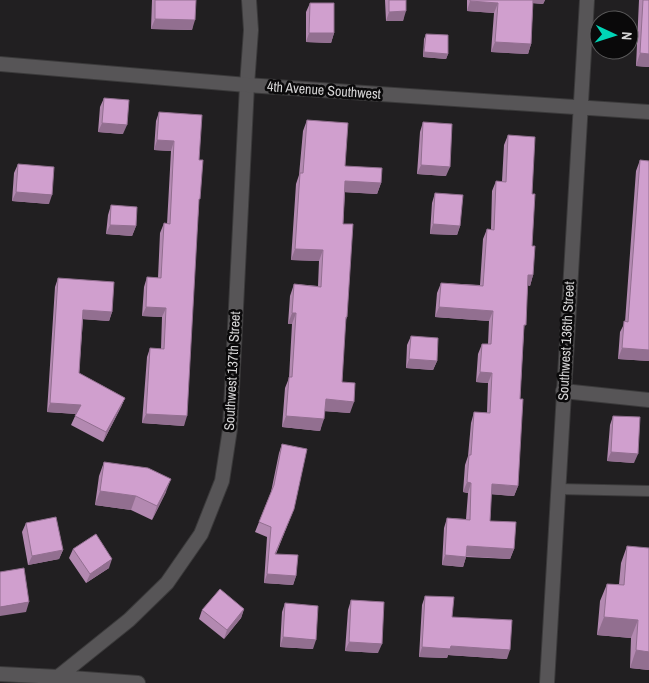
<svg xmlns="http://www.w3.org/2000/svg" width="649" height="683" viewBox="0 0 649 683" font-family="'Archivo Narrow',sans-serif">
<rect width="100%" height="100%" fill="#211f21"/>
<g fill="none" stroke-linecap="round" stroke-linejoin="round">
<defs>
<path id="service" d="M558 489 649 491"/>
<path id="minor" d="M563 391 649 400
M0 674 58 677 138 683
M58 677 129 620 167 583 201 534 222 481 230 429 247 85 251 30 249 0"/>
<path id="tertiary" d="M0 64 247 85 649 112
M547 683 587 0"/>
</defs>
<use href="#service" stroke="#3b3a3b" stroke-width="12"/>
<use href="#minor" stroke="#3b3a3b" stroke-width="16"/>
<use href="#tertiary" stroke="#3b3a3b" stroke-width="16"/>
<use href="#service" stroke="#575557" stroke-width="10"/>
<use href="#minor" stroke="#575557" stroke-width="14"/>
<use href="#tertiary" stroke="#575557" stroke-width="14"/>
</g>
<path fill="#b389b1" d="M152 0H196L192 30 151 29Z
M385 0H406L403 21H386Z
M467 0H545L543 4 533 3 531 44 528 54 491 52 494 13 467 11Z
M639 0H649V67L636 66Z
M310 3 334 33 331 43 306 42V12Z
M426 34 448 54 446 59 423 57 424 39Z
M104 98 123 134 98 132 100 107Z
M159 112 199 160V203L184 426 142 423 147 357 150 348 161 349 162 317 142 316 144 287 147 277 158 278 160 233 164 223 167 224 171 151 154 150 156 121Z
M307 120 345 166 381 183 377 194 345 192 343 224 347 317 345 322 342 382 350 413 325 411 320 431 282 427 285 388 289 378 292 324H288L290 296 294 284 318 286 319 261 291 260 296 184 299 175 303 131Z
M423 122 446 176 417 174 420 132Z
M508 135 532 194V246L533 275 530 286 528 285 524 330 520 399 518 486 514 496 491 494 490 521 514 549 510 559 466 557 463 567 442 565 444 528 447 518 466 519 468 493 463 492 465 465 468 456 471 423 474 412 487 413 488 383 476 382 478 354 482 344H488L489 321 435 317 437 293 441 283 480 285 483 239 487 229H491L492 191 496 181H502L504 145Z
M640 160 649 161V361L618 359 620 332 625 322 636 171Z
M18 164 49 204 12 201 14 173Z
M435 193 460 226 457 235 430 234 432 203Z
M111 205 136 226 132 236 106 234 108 215Z
M58 278 112 312 109 321 83 319 79 373 125 398 121 407 103 442 71 425 76 414 47 412 55 287Z
M411 336 437 361 433 370 406 368 407 345Z
M613 416 634 463 607 461 610 425Z
M282 444 294 509 276 554 296 576 293 585 264 583 267 537 255 532 271 492 279 453Z
M104 462 166 492 152 520 131 510 95 505 99 476Z
M26 523 63 550 59 559 28 565 22 532Z
M627 546 649 670 630 668 631 638 597 635 600 601 607 584H619L621 563Z
M73 549 109 568 86 583 69 558Z
M425 596 452 617 507 659 448 655 447 658 419 657 422 605Z
M351 600 378 653 345 651 348 610Z
M285 603 313 649 280 647 282 612Z
M244 609 241 618 224 639 199 619 202 610Z"/>
<path fill="#926f90" d="M531 0H545L543 4 530 3Z
M470 1 498 3 494 13 467 11Z
M406 11 403 21H386L389 12Z
M155 19 195 20 192 30 151 29Z
M309 33H334L331 43 306 42Z
M495 42 531 44 528 54 491 52Z
M424 52 448 54 446 59 423 57Z
M640 53 649 54V67L636 66Z
M102 123 127 125 123 134 98 132Z
M157 140 174 141 171 151 154 150Z
M421 165 450 167 446 176 417 174Z
M345 181 381 183 377 194 341 192Z
M16 192 52 195 49 204 12 201Z
M433 224 460 226 457 235 430 234Z
M110 225 136 226 132 236 106 234Z
M295 249 323 250 319 261 291 260Z
M528 275H533L530 286 525 285Z
M146 307 166 308 162 317 142 316Z
M439 307 493 311 489 321 435 317Z
M83 310 112 312 109 321 80 319Z
M292 313H296L292 324H288Z
M622 348 649 350V361L618 359Z
M409 359 437 361 433 370 406 368Z
M480 372 492 373 488 383 476 382Z
M125 398 121 407 103 442 106 432Z
M326 399 354 402 350 413 322 411Z
M50 403 81 405 77 414 47 412Z
M146 414 187 416 184 426 142 423Z
M286 416 324 419 320 431 282 427Z
M611 452 638 454 634 463 607 461Z
M171 479 166 492 152 520 157 506Z
M467 482 471 483 468 493 463 492Z
M492 484 518 486 514 496 488 494Z
M100 491 136 496 131 510 95 505Z
M467 546 514 549 510 559 464 556Z
M63 550 59 559 28 565 32 556Z
M445 555 466 557 463 567 442 565Z
M112 559 109 568 86 583 90 574Z
M267 574 296 576 293 585 264 583Z
M29 602 26 612 0 616V607Z
M244 609 241 618 224 639 227 630Z
M604 617 638 620 631 638 597 635Z
M283 637 316 640 313 649 280 647Z
M349 642 382 644 378 653 345 651Z
M451 646 510 650 507 659 448 655 447 658 419 657 422 647Z
M636 650 649 652V670L630 668Z"/>
<path fill="#d09fce" stroke="#926f90" d="M155 0H196L195 20 155 19Z
M389 0H406V11L389 12Z
M470 0H533L531 44 495 42 498 3 470 1Z
M643 0H649V54L640 53Z
M310 3H334V33H309Z
M426 34 448 35V54L424 52Z
M104 98 129 100 127 125 102 123Z
M159 112 202 115 199 160H203L200 199H199L187 416 146 414 150 348 164 349 166 308 146 307 147 277 161 278 164 223 170 224 174 141 157 140Z
M307 120 348 123 345 166 382 168 381 183 345 181 343 224H353L347 317H346L342 382 355 383 354 402 326 399 324 419 286 416 289 377H292L296 313H292L294 284 321 287 323 250 295 249 300 173H303Z
M423 122 452 124 450 167 421 165Z
M508 135 535 137 532 194H535L532 246H535L533 275H528L526 325H524L520 399H523L518 486 492 484 490 521 516 522 514 549 467 546 466 557 445 555 447 518 470 520 471 483 467 482 469 455H471L474 412 490 413 492 373 480 372 482 344H491L493 311 439 307 441 283 483 286 487 229 494 230 496 181 506 182Z
M640 160 649 161V350L622 348 624 321 628 322Z
M18 164 54 167 52 195 16 192Z
M435 193 463 195 460 226 433 224Z
M111 205 137 207 136 226 110 225Z
M58 278 114 282 112 312 83 310 79 373 125 398 106 432 75 416 81 405 50 403Z
M411 336 438 338 437 361 409 359Z
M613 416 640 417 638 454 611 452Z
M282 444 307 449 294 509 275 554 298 555 296 576 267 574 271 527 259 522 274 485Z
M104 462 148 468 171 479 157 506 136 496 100 491Z
M56 517 63 550 32 556 26 523Z
M96 534 112 559 90 574 73 549Z
M627 546 649 548V652L636 650 638 620 604 617 607 584 624 585Z
M24 568 29 602 0 607V572Z
M220 589 244 609 227 630 202 610Z
M425 596 454 597 452 617 512 620 510 650 451 646 450 649 422 647Z
M351 600 384 602 382 644 349 642Z
M285 603 318 606 316 640 283 637Z"/>
<g text-anchor="middle" dominant-baseline="central" stroke-width="5" stroke-linejoin="round" paint-order="stroke">
<g font-size="14" fill="#d5d4d5" stroke="#0a090a">
<text transform="translate(324 90) rotate(4)">4th Avenue Southwest</text>
<text transform="translate(566 341) rotate(-87)">Southwest 136th Street</text>
<text transform="translate(232 371) rotate(-87)">Southwest 137th Street</text>
</g>
</g>
<g transform="translate(614 35) rotate(94)"><circle r="24" fill="#0a090a" stroke="#5b5a5b"/>
<path d="M0-4L9 19L0 12L-9 19Z" fill="#01d5b7"/>
<text y="-8" font-size="14" font-weight="bold" text-anchor="middle" fill="#d5d4d5">N</text>
</g>
</svg>
